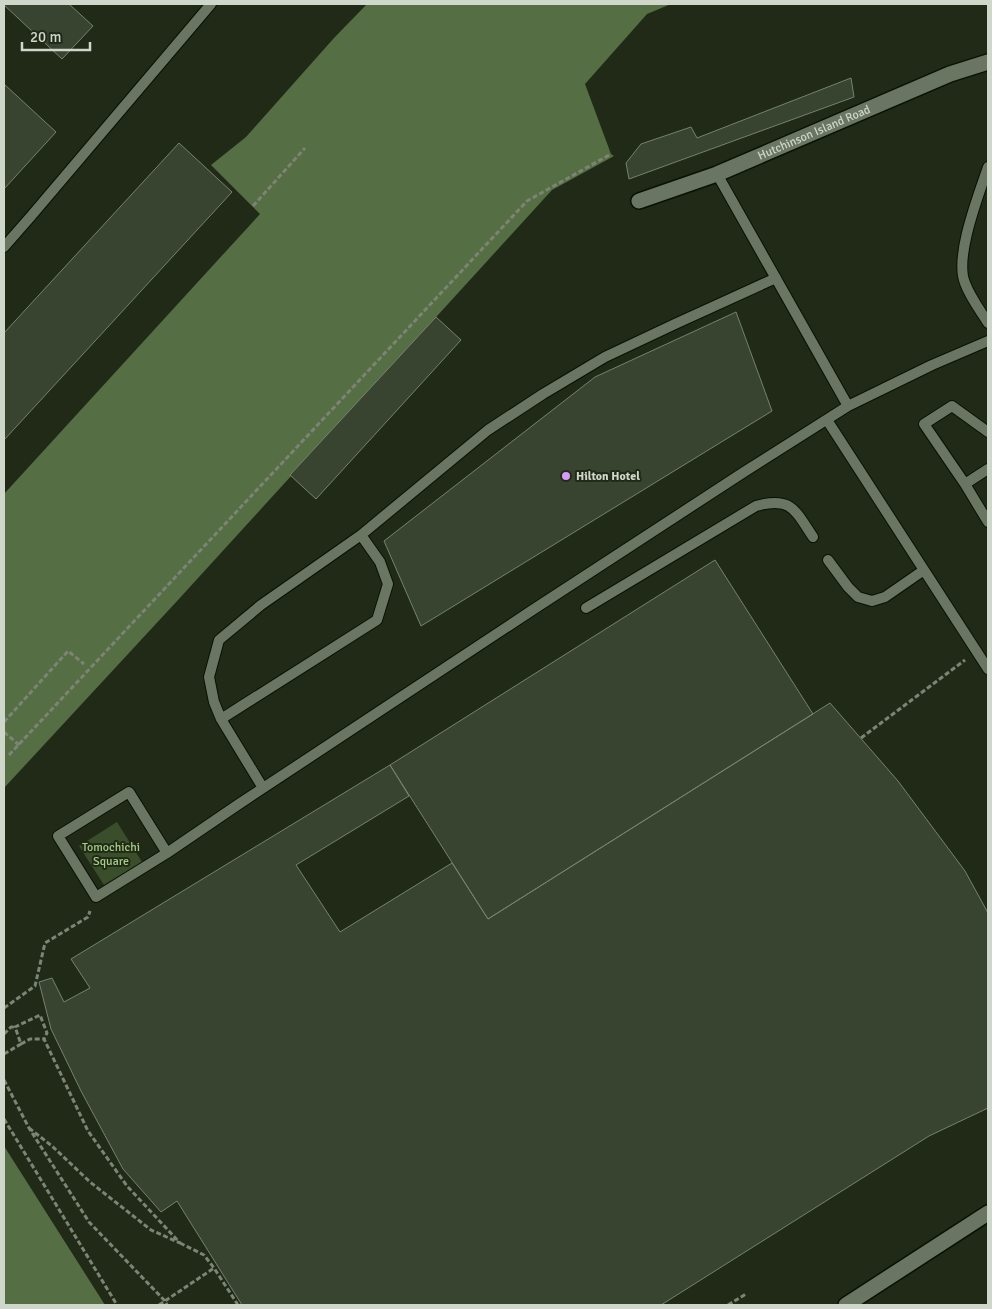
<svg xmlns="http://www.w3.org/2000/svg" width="992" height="1309" viewBox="0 0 992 1309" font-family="Signika,sans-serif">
<rect width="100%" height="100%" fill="#202a17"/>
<path fill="#3b4e2b" d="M117 822 142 862 104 885 79 846Z"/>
<path fill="#566e43" d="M367 4H671L647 14 585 84 611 154 614 156 552 190 178 600 4 788V494L260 214 211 165 246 137 334 38Z
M4 1146 105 1305H4Z"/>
<path fill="#384330" stroke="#76836c" d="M4 4H69L93 26 62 59 4 5Z
M851 78 854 97 629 179 626 163 641 144 691 127 697 138Z
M4 84 56 132 4 189Z
M179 143 232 192 4 440V333Z
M736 312 772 411 421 626 384 541 595 377Z
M436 317 461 340 316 499 290 475Z
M715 560 813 714 488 919 390 765Z
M830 703 898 781 965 871 988 913V1108L929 1136 661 1305H242L177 1201 161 1212 123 1169 81 1091 51 1029 39 982 52 978 64 1002 90 988 71 959 390 765 409 796 296 865 340 932 452 863 488 919Z"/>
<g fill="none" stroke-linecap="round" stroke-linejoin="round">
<defs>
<path id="lane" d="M988 167C979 194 954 257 965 283 970 297 980 310 988 323
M717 174 848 406
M4 247 32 215 211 4
M827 420 988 669
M988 469 965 484 988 522
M965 484 924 424 952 406 988 432
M361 535 488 430 543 394 605 357 675 324 776 278
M828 560 848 587 858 597 872 601 885 597 924 570
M586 608 756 506C791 496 795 510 813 537
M221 719 377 620 388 584 380 562 361 535 261 605 219 640 209 677 214 702 221 719 263 788
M129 792 167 853 96 897 58 836Z
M167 853 239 804 531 611 744 472 848 406 932 365 988 341"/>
<g id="street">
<path id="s1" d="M639 201 717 174 950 74 988 62"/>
<path d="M846 1305 988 1213"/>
</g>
</defs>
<use href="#lane" stroke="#091203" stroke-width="12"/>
<use href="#street" stroke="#091203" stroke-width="18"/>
<path stroke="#7c8475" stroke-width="3" stroke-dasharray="5 2.5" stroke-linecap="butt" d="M253 206 305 148
M4 722 68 651 84 664
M4 732 19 745
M861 738 965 660
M9 755 527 201 611 154
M4 1008 35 986 45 943 88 917 90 911
M4 1034 11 1027H15
M4 1054 21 1044
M4 1080 29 1128 89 1222 165 1301 167 1305
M4 1119 117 1305
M29 1128 52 1146 90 1182 151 1230 180 1243 127 1186 88 1131 44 1039H30L21 1044 15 1027 40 1015 47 1033 44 1039
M180 1243 204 1255 214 1268 238 1305
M159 1305 214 1268
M728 1305 746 1294"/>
<use href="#lane" stroke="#6a7661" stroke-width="10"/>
<use href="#street" stroke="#6a7661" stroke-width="15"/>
</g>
<circle fill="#d69bfa" stroke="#202a17" stroke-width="2" cx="566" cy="476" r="5"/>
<g text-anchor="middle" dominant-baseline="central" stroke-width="4" stroke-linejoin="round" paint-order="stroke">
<g font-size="12" fill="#cfd6ca" stroke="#202a17">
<text stroke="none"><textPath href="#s1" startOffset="188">Hutchinson Island Road</textPath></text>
</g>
<g font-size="12" font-weight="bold" fill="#cfd6ca" stroke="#202a17" text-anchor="start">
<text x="576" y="476">Hilton Hotel</text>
</g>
<g font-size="12" fill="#a7cd88" stroke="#202a17">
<text x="111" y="847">Tomochichi<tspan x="111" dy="14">Square</tspan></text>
</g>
</g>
<rect width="992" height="1309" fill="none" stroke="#cfd6ca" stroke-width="10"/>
<path d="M22 42v8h68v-8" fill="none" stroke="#cfd6ca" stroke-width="2.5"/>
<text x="30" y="42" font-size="15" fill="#cfd6ca" stroke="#202a17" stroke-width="4" paint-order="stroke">20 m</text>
</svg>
